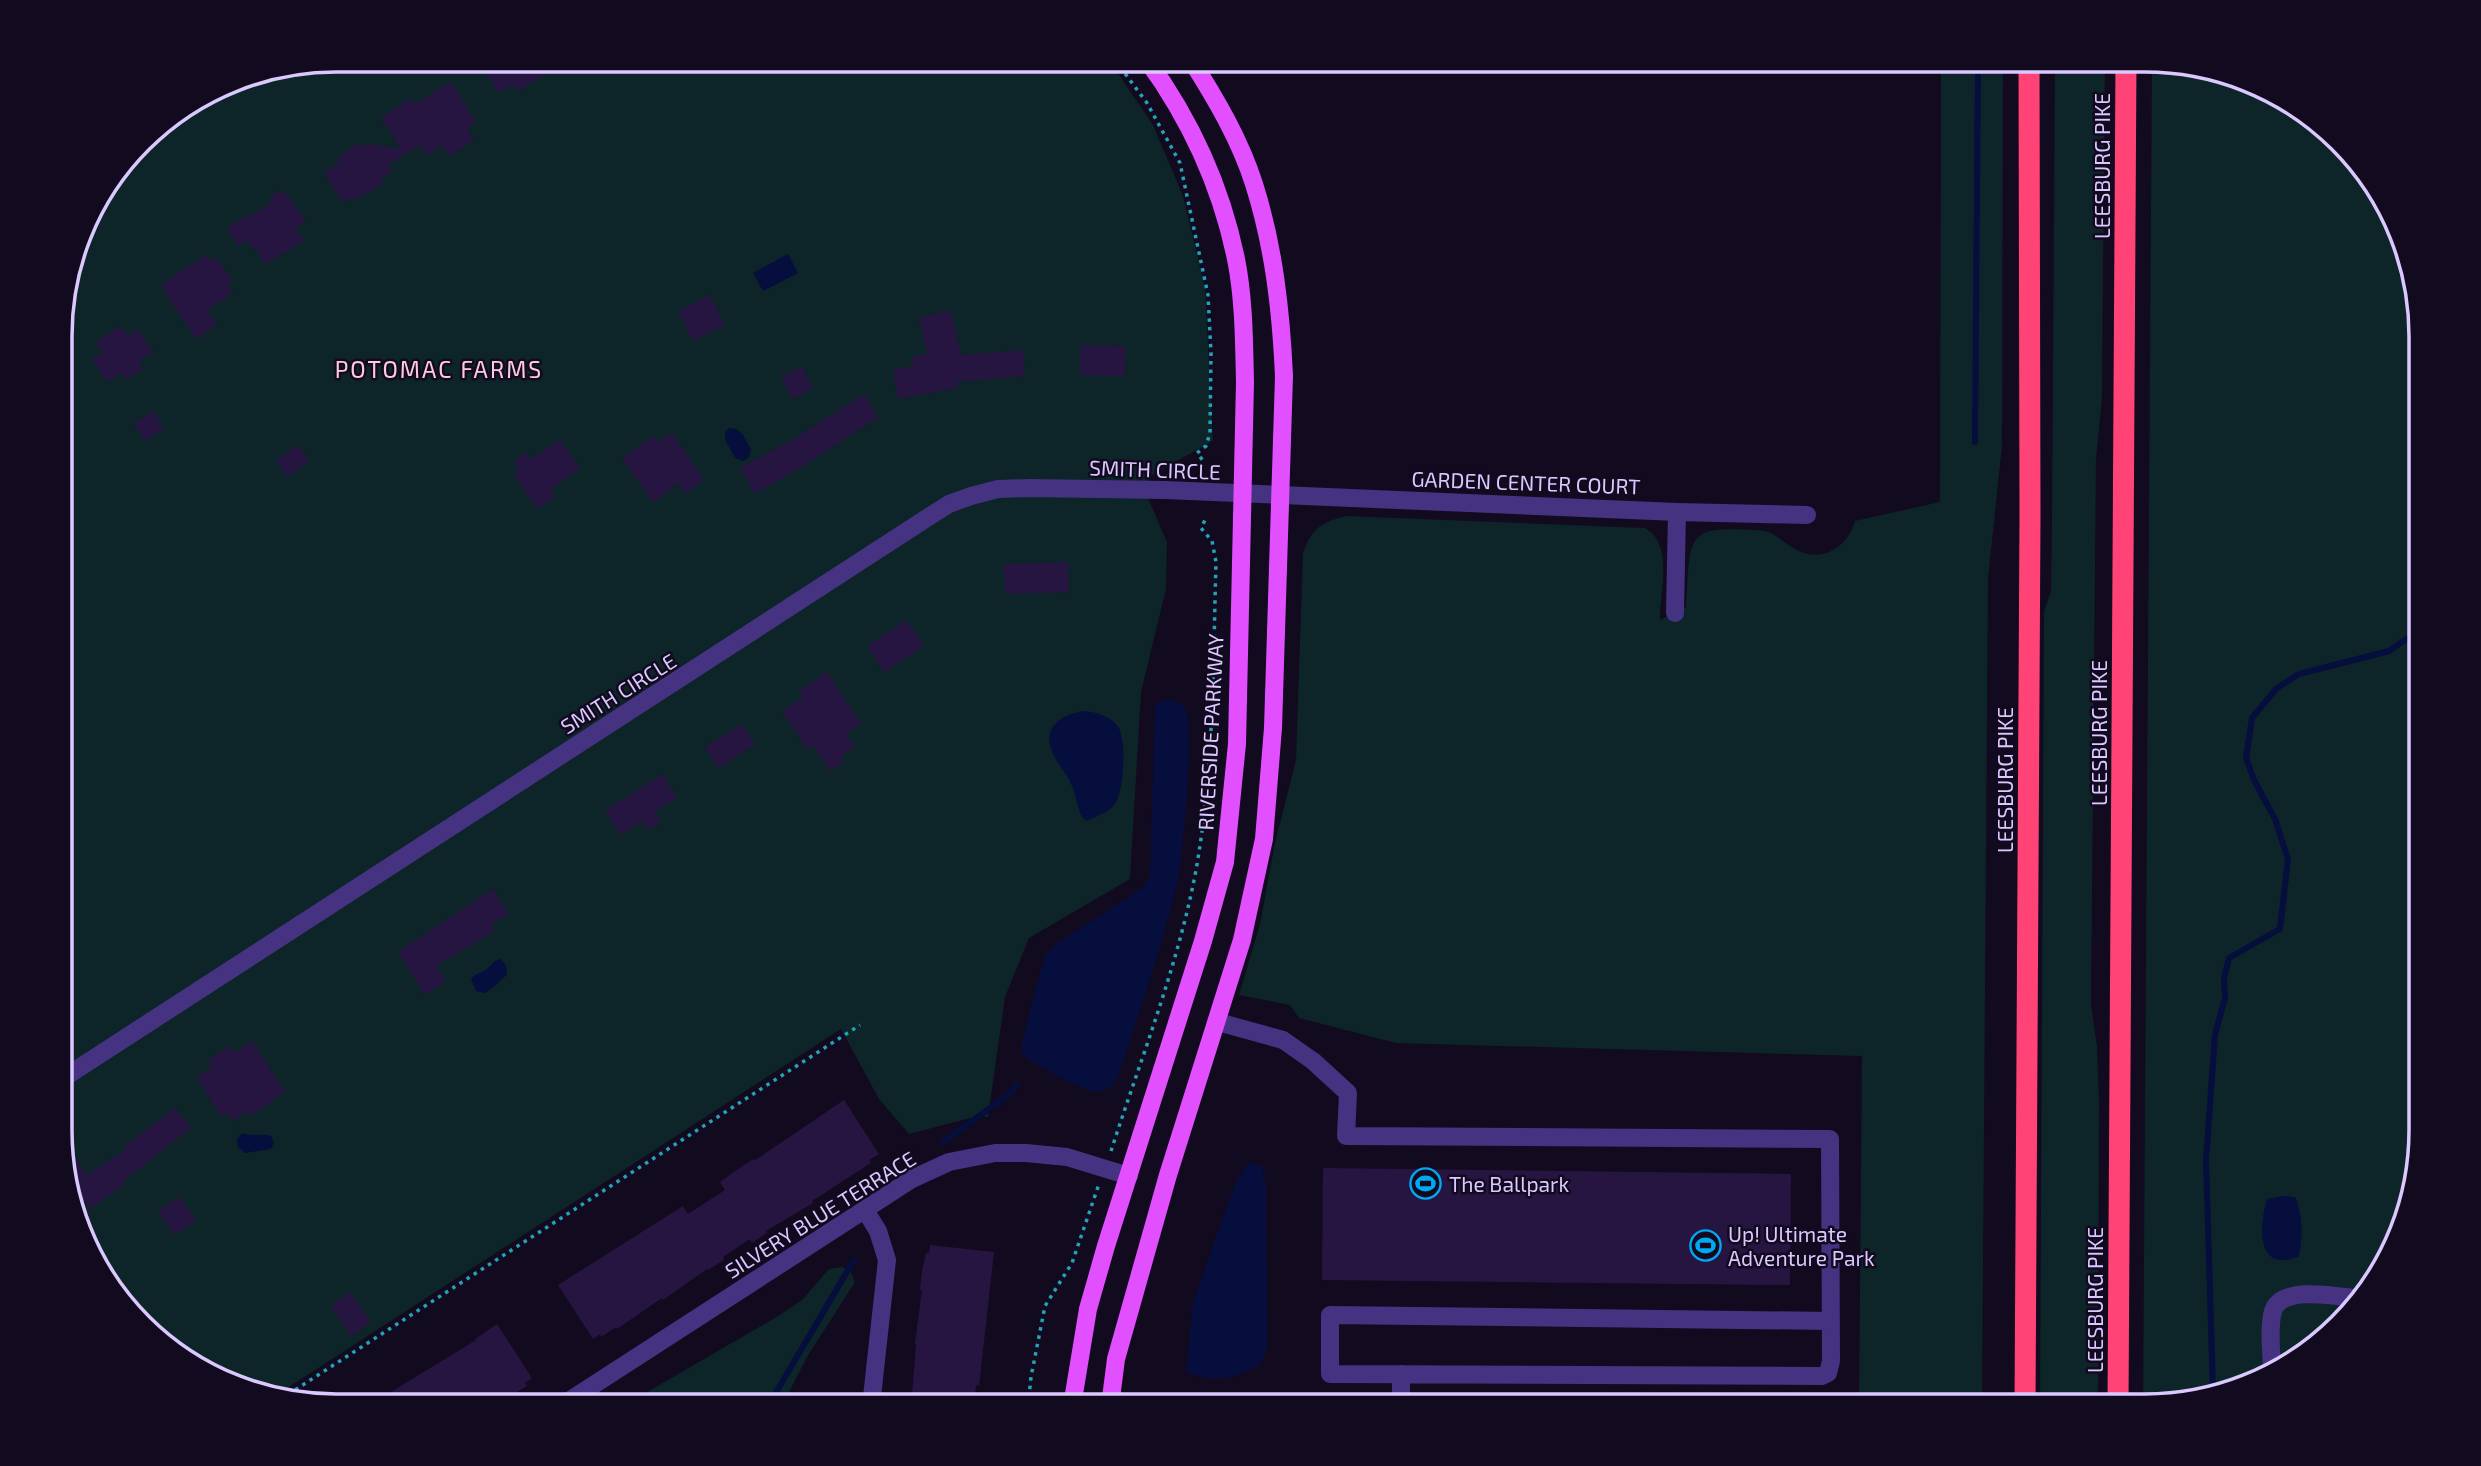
<svg xmlns="http://www.w3.org/2000/svg" width="2481" height="1466" viewBox="0 0 2481 1466" font-family="'Exo 2',sans-serif">
<rect width="100%" height="100%" fill="#120a1f"/>
<path fill="#0d2429" d="M336 60H1109L1153 125 1183 196 1205 288 1213 441 1150 476 1148 498 1167 542 1166 589 1141 692 1130 879 1029 938 1005 997 988 1117 978 1116 909 1134 879 1099 841 1029 272 1398 264 1397 198 1369 106 1283 62 1165V301L88 213 153 128 231 80Z
M1941 60H2003L2002 446 1988 579 1982 1406H1859L1862 1056 1396 1043 1299 1018 1290 1005 1239 995 1260 924 1275 843 1296 760 1303 553C1312 528 1321 522 1347 516L1645 528C1675 545 1659 593 1660 620L1686 607C1691 531 1684 525 1766 531 1778 535 1784 543 1795 549 1821 564 1847 548 1855 521L1940 502Z
M2055 60H2105L2102 398 2096 458 2091 1004 2097 1046 2099 1102 2098 1406H2040L2044 612 2051 591 2052 517Z
M2152 60 2217 69 2283 97 2375 183 2407 248 2421 318V1147L2384 1268 2340 1326 2283 1369 2162 1406H2143Z
M842 1267 850 1270 855 1282 807 1357 782 1406H623L775 1318 802 1300 829 1269Z"/>
<path fill="#050e3d" d="M788 254 798 273 763 291 753 273Z
M729 428C742 428 745 439 751 449L749 457 744 461 735 458 725 439V432Z
M1171 700C1177 702 1181 702 1185 707 1195 725 1183 854 1178 879 1163 945 1139 1010 1119 1075 1115 1081 1111 1089 1103 1091 1089 1096 1044 1068 1029 1060L1023 1054 1021 1045 1045 955 1056 944 1144 887 1150 875 1155 706 1160 701Z
M1085 711C1097 713 1107 715 1116 724 1128 735 1124 791 1115 804 1109 812 1096 817 1086 821 1076 812 1078 798 1072 786 1067 773 1055 762 1051 748 1043 724 1066 713 1085 711Z
M501 959 506 966 507 974C502 980 491 990 484 993L476 991 471 979C476 973 478 974 484 971 492 967 491 961 501 959Z
M242 1133C253 1137 261 1133 271 1136L274 1142 271 1149 245 1153 238 1147 237 1139Z
M1248 1163 1261 1164 1266 1184 1267 1349 1259 1365C1228 1380 1219 1383 1186 1372L1193 1303 1235 1184Z
M2284 1196 2295 1197C2303 1216 2303 1235 2299 1256 2256 1274 2259 1227 2267 1199Z"/>
<g fill="none" stroke-linecap="round" stroke-linejoin="round">
<path stroke="#050e3d" stroke-width="6" d="M1975 442 1978 60
M943 1142 1008 1095 1017 1085
M2213 1391 2206 1160 2215 1035 2225 998 2224 978 2229 958 2280 929 2288 859 2275 819 2254 780 2246 758 2252 718 2277 688 2299 674 2389 651 2421 629
M768 1406 854 1260"/>
</g>
<path fill="#271541" d="M510 60H569L517 91 513 84 499 93 487 74Z
M451 82 476 122 467 128 474 140 449 156 442 145 427 155 420 145 388 165 392 171 381 178 384 184 356 199 350 198 343 203 324 173 339 163 337 159 355 145 362 146 366 144 401 149 381 117 411 98 415 104Z
M275 191 286 194 306 221 295 228 304 241 265 264 255 248 253 249 247 241 238 246 226 228 247 216 248 218 271 203V198Z
M207 254 212 262 217 258 232 281 228 287 233 293 208 310 217 325 196 339 163 290 165 289 162 284Z
M710 295 725 325 693 341 678 311Z
M951 310 961 355 1023 350 1025 376 956 382 957 388 898 399 893 370 913 366 912 357 927 354 919 318Z
M121 326 128 336 138 329 153 352 139 361 143 369 126 380 121 373 107 382 92 360 103 353 96 342Z
M1081 345 1126 346 1125 376 1080 375Z
M802 367 813 388 792 399 781 377Z
M864 394 878 417 808 463 755 494 740 468 794 439Z
M153 411 164 428 145 441 134 423Z
M672 433 704 480 685 494 678 483 653 503 622 458 655 436 659 442Z
M560 440 580 468 551 490 555 498 537 509 513 473 519 469 514 460 526 452 531 459Z
M298 445 309 462 287 477 276 460Z
M1068 562 1069 592 1005 594 1004 564Z
M907 620 924 646 884 672 867 646Z
M827 672 861 724 846 733 855 747 840 757 844 762 830 771 813 745 807 749 782 711 803 697 799 691Z
M742 724 755 744 718 768 705 747Z
M662 774 677 798 654 812 661 822 648 830 642 821 621 835 605 811Z
M493 889 509 914 491 925 495 931 436 966 446 981 425 995 398 952Z
M252 1041 285 1092 250 1116 248 1112 233 1121 228 1113 222 1117 196 1077 213 1066 208 1060 230 1046 234 1053Z
M844 1100 879 1154 869 1160 871 1163 812 1201 813 1203 766 1231 767 1233 752 1243 750 1239 723 1257 724 1260 708 1270 707 1269 663 1300 662 1298 617 1329 616 1327 601 1337 600 1334 593 1339 558 1285 683 1206 688 1214 725 1190 720 1182 738 1169 753 1159 754 1161Z
M174 1108 191 1128 122 1182 124 1185 90 1209 85 1201 77 1206 62 1165V1159L71 1152 87 1175 125 1150 123 1148Z
M1323 1168 1791 1174 1790 1285 1322 1280Z
M179 1197 196 1220 174 1235 158 1211Z
M930 1245 994 1252 979 1386 976 1385 974 1406H911L916 1344 915 1343 922 1290H920L922 1271 926 1253H929Z
M350 1292 371 1323 351 1336 331 1306Z
M497 1324 532 1378 525 1383 527 1386 504 1400 508 1406H368L476 1340 475 1339Z"/>
<g fill="none" stroke-linecap="round" stroke-linejoin="round">
<path stroke="#24a2b7" stroke-width="3.5" stroke-dasharray="3.5 5" stroke-linecap="butt" d="M1115 60 1147 103 1180 163 1208 295 1211 353 1210 433 1206 446 1197 453 1205 463
M1111 1151C1141 1058 1178 966 1196 870 1214 769 1213 665 1216 562L1212 541 1201 528 1206 518
M281 1399 860 1025
M1028 1406 1031 1377 1045 1306 1072 1263 1099 1184"/>
<path stroke="#453281" stroke-width="18" d="M1675 613 1677 512
M1218 1022 1283 1040 1313 1061 1348 1093 1346 1136 1830 1139 1831 1361 1828 1373 1822 1376 1330 1374V1315L1831 1321
M62 1079 930 516 949 504 971 496 998 489 1029 488 1165 490 1677 512 1807 515
M865 1210 878 1231 887 1260 871 1406
M2272 1373C2272 1354 2268 1329 2273 1311 2282 1284 2340 1297 2361 1299
M561 1406 912 1179 949 1162 995 1153H1026L1067 1157 1129 1176
M1401 1406V1374"/>
<path stroke="#e14fff" stroke-width="18" d="M1072 1406 1088 1309 1106 1246 1203 941 1225 862 1237 744 1245 382C1244 341 1244 299 1236 259 1221 186 1190 119 1147 60
M1110 1406 1116 1359 1168 1175 1242 940 1264 839 1273 728 1284 376C1281 311 1274 247 1254 184 1240 140 1216 99 1191 60"/>
<path stroke="#ff4377" stroke-width="21" d="M2025 1406 2030 516 2029 60
M2118 1406 2126 60"/>
</g>
<defs>
<symbol id="stadium-ring" viewBox="-11 -11 22 22"><circle r="9.5" fill="#120a1f" stroke="#00a9f3" stroke-width="1.5"/><path d="M0-5a6.5 5 0 1 0 0 10a6.5 5 0 1 0 0-10ZM-3.5-1.8h7v3.6h-7Z" fill="#00a9f3"/></symbol>
</defs>
<g fill-rule="evenodd">
<use href="#stadium-ring" x="1408" y="1166" width="35" height="35"/>
<use href="#stadium-ring" x="1688" y="1228" width="35" height="35"/>
</g>
<g text-anchor="middle" dominant-baseline="central" stroke-width="5" stroke-linejoin="round" paint-order="stroke">
<g font-size="21" fill="#dac8ff" stroke="#120a1f">
<text transform="translate(2101 166) rotate(-90)">LEESBURG PIKE</text>
<text transform="translate(1155 469) rotate(2)">SMITH CIRCLE</text>
<text transform="translate(1526 482) rotate(2)">GARDEN CENTER COURT</text>
<text transform="translate(618 693) rotate(-32)">SMITH CIRCLE</text>
<text transform="translate(1210 732) rotate(-87)">RIVERSIDE PARKWAY</text>
<text transform="translate(2098 733) rotate(-90)">LEESBURG PIKE</text>
<text transform="translate(2004 780) rotate(-90)">LEESBURG PIKE</text>
<text transform="translate(820 1214) rotate(-32)">SILVERY BLUE TERRACE</text>
<text transform="translate(2094 1300) rotate(-90)">LEESBURG PIKE</text>
</g>
<g font-size="21" fill="#dac8ff" stroke="#120a1f" text-anchor="start">
<text x="1449" y="1183">The Ballpark</text>
<text x="1728" y="1233">Up! Ultimate<tspan x="1728" dy="24">Adventure Park</tspan></text>
</g>
<g font-size="23" letter-spacing="2" fill="#ffcae1" stroke="#120a1f">
<text x="439" y="369">POTOMAC FARMS</text>
</g>
</g>
<path d="M0 0H2481V1466H0ZM336 72H2145A264 264 0 0 1 2409 336V1130A264 264 0 0 1 2145 1394H336A264 264 0 0 1 72 1130V336A264 264 0 0 1 336 72Z" fill="#120a1f" fill-rule="evenodd"/>
<path fill="none" stroke="#dac8ff" stroke-width="3.5" d="M336 72H2145A264 264 0 0 1 2409 336V1130A264 264 0 0 1 2145 1394H336A264 264 0 0 1 72 1130V336A264 264 0 0 1 336 72Z"/>
</svg>
